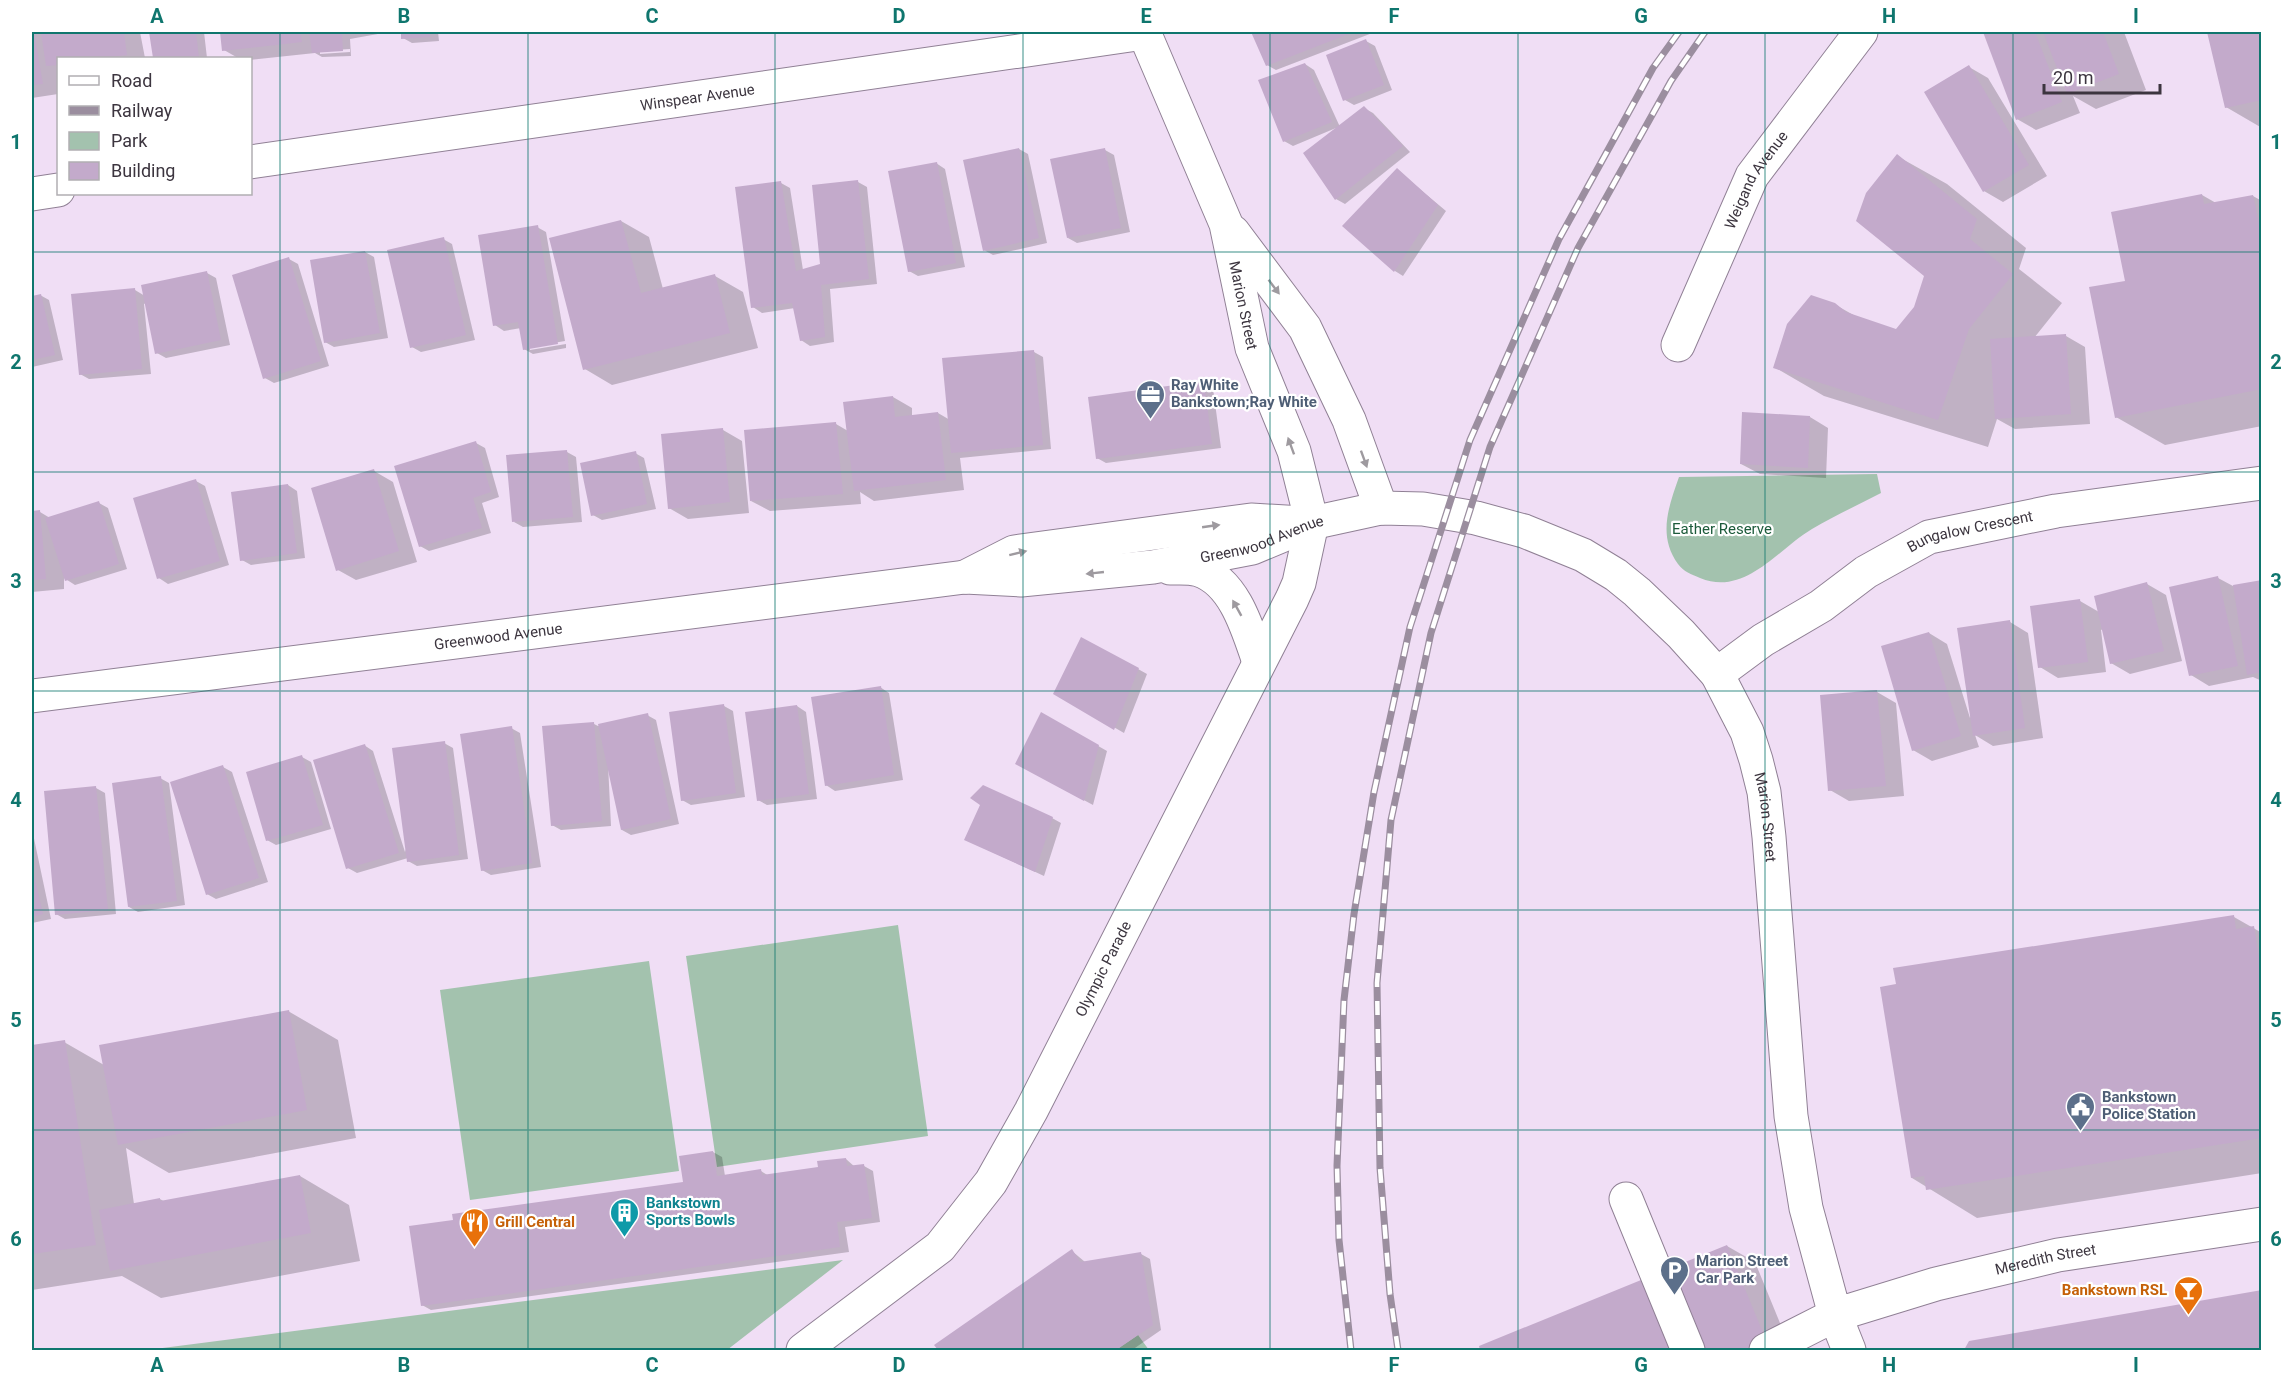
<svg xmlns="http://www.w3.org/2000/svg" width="2293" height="1382" viewBox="0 0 2293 1382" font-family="Roboto,sans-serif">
<rect width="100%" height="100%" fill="#f0def5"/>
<path fill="#a3c2ae" d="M1877 474 1881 493C1858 505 1834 516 1812 529 1778 549 1745 597 1700 578 1691 574 1684 572 1678 564 1658 536 1668 508 1679 477Z
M898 925 928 1136 717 1167 686 956Z
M649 961 679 1171 470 1200 440 990Z
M843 1260 727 1350H147Z
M1138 1335 1149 1350H1116Z"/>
<path fill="#0003" fill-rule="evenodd" d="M32 32H140L145 58H58V94L32 98Z
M151 32H204L207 58H155Z
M221 32H389L350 39 351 56 322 57 315 53 250 60 238 58 224 50ZM350 49V52L320 54V51Z
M402 32H438L439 41 412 43 403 38Z
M1252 32H1375L1276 70 1267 65Z
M1985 32H2124L2146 90 2096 109 2073 96 2080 113 2036 130 2017 119Z
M2208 32H2262V128L2226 107Z
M1366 41 1375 46 1392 90 1354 105 1345 100Z
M1305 64 1314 70 1340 127 1364 108 1373 113 1410 152 1345 204 1336 199V128L1293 146 1284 141Z
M1969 67 1988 78 2047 176 2003 202 1984 191Z
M1019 149 1028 154 1047 243 993 255 984 250Z
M1105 150 1114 155 1130 232 1077 243 1068 238Z
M1897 156 1947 184 2026 248 2019 269 2062 303 2034 338 2066 336 2085 347 2090 424 2015 429 1997 419 1988 447 1824 396 1774 367 1834 304 1857 317 1897 331 1916 307 1926 275Z
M936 163 945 169 965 267 918 276 909 271Z
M1397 170 1446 211 1403 276 1395 271Z
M858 182 867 187 877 284 830 289 834 342 810 346 801 340 795 308 762 313 753 307 781 183 790 188 803 270 821 265Z
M2202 195 2216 203 2253 196 2262 201V426L2165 445 2116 417 2126 282Z
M621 221 649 237 663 289 715 276 743 292 758 348 612 385 585 369Z
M537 227 546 232 565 341 530 347V350L566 344V348L533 354 524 349 521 328 504 331 495 325Z
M443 239 452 244 475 340 421 352 412 347Z
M365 252 374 257 388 338 334 347 325 342Z
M289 259 298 264 329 366 274 383 265 378Z
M207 273 216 278 230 345 166 358 157 353 146 303 144 304 151 374 89 379 80 374 135 290 145 296Z
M40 295 49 300 63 360 32 367V297Z
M1034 352 1043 357 1051 449 960 458 964 490 874 501 860 492 861 504 770 511 751 501 836 424 848 431 893 397 912 408V416L938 413 950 420Z
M1204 382 1213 388 1221 448 1106 463 1097 458Z
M1810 417 1828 428 1826 478 1760 474 1741 464Z
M723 430 742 441 749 513 688 519 669 508Z
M476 443 485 448 499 497 482 503 491 533 429 551 420 546Z
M567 452 576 457 582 522 523 527 514 522Z
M635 453 644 458 656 509 602 520 593 515Z
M374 471 393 482 417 562 356 580 338 570Z
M196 481 205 486 229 565 168 584 159 578Z
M288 485 297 491 305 558 251 565 242 560Z
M99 503 108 508 127 569 75 585 64 578V589L32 592V512H40L50 518Z
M2218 578 2233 586 2262 582V681L2253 677 2209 686 2191 675Z
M2147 584 2166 595 2182 661 2130 674 2111 663 2103 629 2101 630 2106 672 2058 678 2040 667 2080 601 2099 612Z
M2010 622 2028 633 2043 738 1993 746 1975 735 1979 747 1932 761 1913 750 1929 633 1947 644 1970 718Z
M1138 669 1147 674 1124 733 1055 693Z
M880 687 889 693 903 780 835 791 826 785Z
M1877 692 1896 703 1904 796 1849 801 1830 790Z
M724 706 733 711 745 797 691 805 682 800Z
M797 706 806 712 817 799 767 805 758 800Z
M1042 714 1107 751 1093 805 1026 769Z
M647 715 656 720 679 824 631 835 622 830 608 764 611 826 561 830 552 825 594 724 598 726Z
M511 728 520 733 541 867 491 875 482 870Z
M444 743 453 748 468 859 417 866 408 861V858L357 873 348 868 364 745 373 751 405 852Z
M302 757 311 762 331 829 276 845 267 840Z
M223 767 232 772 268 882 216 899 207 894Z
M160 778 169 783 185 905 138 912 129 907Z
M96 788 105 793 116 914 65 919 56 914Z
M1052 818 1061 823 1044 876 975 844Z
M32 829 51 919 32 923Z
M2234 917 2262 933V1173L1977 1218 1912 1178 1897 986Z
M288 1011 338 1040 356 1138 169 1173 126 1148 134 1204 160 1199 165 1202 300 1176 349 1205 360 1261 161 1298 122 1276 32 1290V1046L64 1042 104 1065Z
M713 1152 722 1157 725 1176 761 1171 769 1176 819 1169 846 1159 855 1167 864 1166 873 1171 880 1222 845 1227 849 1252 431 1310 422 1305 685 1183Z
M1727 1246 1755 1262 1791 1350H1482L1481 1347Z
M1072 1251 1085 1262 1141 1254 1150 1259 1161 1330 1132 1350H940L936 1345Z
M2262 1291V1350H1965L1970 1342Z"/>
<path fill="#c3aacb" d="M32 32H34L43 84 32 85Z
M41 32H124L127 55 104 58H58V65L46 66Z
M149 32H196L199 58H153Z
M220 32H300L302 42 222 51Z
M309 32H351V33L342 34 343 51 312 53Z
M401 32H430V37L401 39Z
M1251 32H1354L1266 66Z
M1983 32H2035L2062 102 2016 120Z
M2043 32H2103L2119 74 2067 94Z
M2207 32H2262V100L2225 108Z
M1366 39 1384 85 1343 101 1326 55Z
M1305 63 1332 122 1283 142 1258 80Z
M1969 65 2029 165 1983 192 1924 92Z
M1364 106 1403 146 1335 200 1303 153Z
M1019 148 1039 238 983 251 963 160Z
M1105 148 1121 228 1067 238 1050 159Z
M1897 154 1977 219 1970 239 2013 274 1969 329 1938 420 1773 368 1787 324 1811 295 1835 303 1846 312 1896 329 1914 307 1924 276 1856 221 1866 193Z
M937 162 956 263 908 272 888 171Z
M1397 168 1438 205 1394 272 1342 226Z
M858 180 869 279 821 285 825 337 800 341 792 303 751 308 735 187 781 181 796 271 820 264 812 185Z
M2202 194 2204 204 2253 195 2262 238V389L2115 418 2089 287 2125 281 2111 212Z
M621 220 641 293 715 274 730 333 583 370 549 238Z
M538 225 558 344 523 350 518 322 493 326 478 235Z
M444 237 466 335 410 348 387 250Z
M365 251 380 333 324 343 310 260Z
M289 257 321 361 263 379 232 275Z
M207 271 221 340 155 354 141 285Z
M135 288 142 369 79 375 71 294Z
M41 294 55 355 32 360V296Z
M2066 334 2071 414 1995 419 1990 339Z
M1034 350 1043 445 951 453 942 358Z
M1204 381 1212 444 1096 459 1088 397Z
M893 396 895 417 938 412 946 480 854 491 843 402Z
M1742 412 1810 416 1808 468 1740 464Z
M836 422 843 494 750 501 744 430Z
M723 428 730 502 668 509 661 434Z
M476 441 491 492 473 498 482 528 419 547 394 466Z
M567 450 573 517 512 522 506 455Z
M636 451 647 504 591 516 580 463Z
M374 469 399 551 336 571 311 488Z
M196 479 220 561 157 579 133 498Z
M288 484 297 553 240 561 231 492Z
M99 501 119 564 65 581 45 518Z
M40 510 46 579 32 580V511Z
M2218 576 2238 666 2189 676 2169 587Z
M2262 580V672L2247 675 2233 585Z
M2147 582 2164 651 2110 664 2094 596Z
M2080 599 2088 662 2038 668 2030 606Z
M2010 620 2025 728 1973 736 1957 628Z
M1929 632 1961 736 1912 751 1881 646Z
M1081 637 1139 668 1114 730 1053 694Z
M881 686 894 775 825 786 811 697Z
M1877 690 1886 786 1828 791 1820 695Z
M724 704 736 793 681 801 669 712Z
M797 705 809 794 757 801 745 712Z
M1041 712 1099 745 1084 801 1015 764Z
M648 713 671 819 621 830 598 724Z
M594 722 602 821 551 826 542 726Z
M512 726 532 863 481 871 460 734Z
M445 741 459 855 407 862 392 748Z
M365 744 399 853 346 869 313 760Z
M302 755 323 825 266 841 246 772Z
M223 765 259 878 206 895 170 782Z
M161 776 177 901 128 907 112 783Z
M983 785 1053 817 1035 872 964 840 980 805 970 798Z
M96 786 108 910 55 915 44 791Z
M32 866 43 914 32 917Z
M2234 915 2236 929 2254 926 2262 976V1138L1926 1190 1924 1176 1911 1178 1880 987 1896 984 1893 968Z
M289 1010 307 1110 118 1145 99 1045Z
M65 1040 96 1245 32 1254V1045Z
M713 1151 717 1176 761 1169 762 1175 818 1167 817 1161 846 1158 847 1166 864 1164 872 1218 837 1222 840 1247 421 1306 409 1226 453 1220 452 1214 683 1182 679 1156Z
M300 1175 311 1233 110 1271 99 1210 160 1198V1201Z
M1727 1245 1770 1350H1480L1479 1346Z
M1072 1249 1080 1262 1141 1252 1153 1325 1116 1350H938L934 1345Z
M2262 1290V1350H1964L1969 1341Z"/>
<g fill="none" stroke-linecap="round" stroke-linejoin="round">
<defs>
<g id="minor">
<path id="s1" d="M250 162 1144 33"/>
<path d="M32 194 58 190"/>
<path id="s2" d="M1678 345 1752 176 1861 32"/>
<path id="s3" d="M1717 674 1763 640 1821 606 1866 572 1929 537 2056 511 2262 483"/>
<path d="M1626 1199 1688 1350"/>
<path id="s4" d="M803 1350 940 1247 991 1182 1031 1111 1292 599 1299 583 1312 523"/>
<path d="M1766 1350 1835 1315 1849 1350"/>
</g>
<g id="major">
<path id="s5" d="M1144 32 1226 224 1252 348 1294 451 1312 523"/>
<path d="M1233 232 1305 328 1349 420 1381 508"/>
<path d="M1170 568C1179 568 1190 567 1199 570 1235 582 1248 630 1259 662"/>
<path d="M965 577 1014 552 1251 520 1302 523"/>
<path id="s6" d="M32 696 965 577 1021 580 1153 567 1252 548 1312 523 1381 508 1423 509 1476 518 1524 531 1583 555 1616 575 1637 592 1681 634 1717 674 1747 732 1756 760 1764 792 1769 837 1791 1116 1806 1208 1835 1315 1936 1284 2058 1255 2262 1224"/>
</g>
</defs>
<use href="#minor" stroke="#908095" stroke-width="35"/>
<use href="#major" stroke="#908095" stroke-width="35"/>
<use href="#minor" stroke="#fff" stroke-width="33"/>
<use href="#major" stroke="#fff" stroke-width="33"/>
<defs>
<path id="rail" d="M1351 1350 1339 1240 1337 1166 1344 1000 1354 914 1374 792 1410 627 1470 440 1559 239 1653 68 1679 32
M1398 1350 1390 1294 1380 1168 1377 983 1391 820 1431 633 1490 447 1578 248 1671 81 1705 32"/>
</defs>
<use href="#rail" stroke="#9b8e9f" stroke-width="7"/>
<use href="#rail" stroke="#fff" stroke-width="4.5" stroke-dasharray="14" stroke-linecap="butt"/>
</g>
<defs><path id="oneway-solid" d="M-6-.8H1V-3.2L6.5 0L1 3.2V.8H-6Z" transform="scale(1.5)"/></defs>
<g fill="#9e9a9f">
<use href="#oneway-solid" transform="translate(1274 287) rotate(53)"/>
<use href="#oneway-solid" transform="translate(1291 446) rotate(-110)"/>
<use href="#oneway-solid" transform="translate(1364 459) rotate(70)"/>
<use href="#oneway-solid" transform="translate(1211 526) rotate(-8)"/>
<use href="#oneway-solid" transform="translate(1018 553) rotate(-14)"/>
<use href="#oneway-solid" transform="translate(1095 573) rotate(174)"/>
<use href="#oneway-solid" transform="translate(1237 608) rotate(-119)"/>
</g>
<path fill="none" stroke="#0f766e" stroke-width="1.5" stroke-opacity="0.55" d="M280 32V1350M528 32V1350M775 32V1350M1023 32V1350M1270 32V1350M1518 32V1350M1765 32V1350M2013 32V1350M32 252H2262M32 472H2262M32 691H2262M32 910H2262M32 1130H2262"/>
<defs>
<symbol id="office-pin" viewBox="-11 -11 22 30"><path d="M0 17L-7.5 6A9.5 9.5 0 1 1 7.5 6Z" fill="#5c6f8a" stroke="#fff"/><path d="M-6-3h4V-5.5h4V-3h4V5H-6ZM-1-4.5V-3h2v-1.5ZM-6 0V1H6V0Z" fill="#fff"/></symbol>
<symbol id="civic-pin" viewBox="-11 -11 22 30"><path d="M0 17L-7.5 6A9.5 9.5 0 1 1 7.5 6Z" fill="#5c6f8a" stroke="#fff"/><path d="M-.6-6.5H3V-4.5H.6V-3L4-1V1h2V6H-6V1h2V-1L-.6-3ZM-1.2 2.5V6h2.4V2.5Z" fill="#fff"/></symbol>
<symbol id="building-pin" viewBox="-11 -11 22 30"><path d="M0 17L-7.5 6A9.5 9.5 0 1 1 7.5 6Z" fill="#0f9aa8" stroke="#fff"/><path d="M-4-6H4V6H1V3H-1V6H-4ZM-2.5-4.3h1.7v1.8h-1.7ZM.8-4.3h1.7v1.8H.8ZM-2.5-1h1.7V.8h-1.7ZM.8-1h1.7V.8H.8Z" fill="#fff"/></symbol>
<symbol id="restaurant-pin" viewBox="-11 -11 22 30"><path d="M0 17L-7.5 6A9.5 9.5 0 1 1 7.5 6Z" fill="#e8710a" stroke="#fff"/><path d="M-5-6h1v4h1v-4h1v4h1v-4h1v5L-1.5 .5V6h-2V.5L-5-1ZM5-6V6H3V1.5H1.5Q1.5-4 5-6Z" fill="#fff"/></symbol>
<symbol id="parking-pin" viewBox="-11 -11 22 30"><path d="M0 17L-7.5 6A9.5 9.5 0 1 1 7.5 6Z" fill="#5c6f8a" stroke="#fff"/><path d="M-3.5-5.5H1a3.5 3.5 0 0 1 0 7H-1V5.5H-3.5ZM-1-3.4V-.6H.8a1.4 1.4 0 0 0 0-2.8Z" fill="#fff"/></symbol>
<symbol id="bar-pin" viewBox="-11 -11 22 30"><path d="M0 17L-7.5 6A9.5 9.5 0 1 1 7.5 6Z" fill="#e8710a" stroke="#fff"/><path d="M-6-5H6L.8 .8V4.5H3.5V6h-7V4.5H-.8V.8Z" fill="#fff"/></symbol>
</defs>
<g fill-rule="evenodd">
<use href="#office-pin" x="1134" y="378" width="33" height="45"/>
<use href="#civic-pin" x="2064" y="1090" width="33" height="45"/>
<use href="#building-pin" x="608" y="1196" width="33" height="45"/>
<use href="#restaurant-pin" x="458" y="1206" width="33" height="45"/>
<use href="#parking-pin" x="1658" y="1254" width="33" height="45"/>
<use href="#bar-pin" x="2172" y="1274" width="33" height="45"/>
</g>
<g text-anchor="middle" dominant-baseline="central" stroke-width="4.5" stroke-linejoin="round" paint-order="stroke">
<g font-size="15" fill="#3c353f" stroke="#fff">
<text stroke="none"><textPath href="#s1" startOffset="452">Winspear Avenue</textPath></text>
<text stroke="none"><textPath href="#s2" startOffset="183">Weigand Avenue</textPath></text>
<text stroke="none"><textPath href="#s5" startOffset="292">Marion Street</textPath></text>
<text stroke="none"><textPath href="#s3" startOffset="294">Bungalow Crescent</textPath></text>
<text stroke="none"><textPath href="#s6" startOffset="1242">Greenwood Avenue</textPath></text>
<text stroke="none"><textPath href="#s6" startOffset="470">Greenwood Avenue</textPath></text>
<text stroke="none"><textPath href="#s6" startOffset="1908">Marion Street</textPath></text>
<text stroke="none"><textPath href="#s4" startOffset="495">Olympic Parade</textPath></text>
<text stroke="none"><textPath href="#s6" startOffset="2630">Meredith Street</textPath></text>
</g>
<g font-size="15" font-weight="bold" fill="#4e5e75" stroke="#fff" text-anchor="start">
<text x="1171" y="385">Ray White<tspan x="1171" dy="17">Bankstown;Ray White</tspan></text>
<text x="2102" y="1097">Bankstown<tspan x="2102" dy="17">Police Station</tspan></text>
<text x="1696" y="1261">Marion Street<tspan x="1696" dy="17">Car Park</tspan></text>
</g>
<g font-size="15" fill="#1c5b3b" stroke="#fff">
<text x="1722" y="529">Eather Reserve</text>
</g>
<g font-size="15" font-weight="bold" fill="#0d838f" stroke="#fff" text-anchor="start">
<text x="646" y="1203">Bankstown<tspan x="646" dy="17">Sports Bowls</tspan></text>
</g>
<g font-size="15" font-weight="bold" fill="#c56008" stroke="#fff" text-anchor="start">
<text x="495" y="1222">Grill Central</text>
<text x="2167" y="1290" text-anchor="end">Bankstown RSL</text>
</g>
</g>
<rect width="2293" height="1382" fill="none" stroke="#ffffff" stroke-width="66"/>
<rect x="57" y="57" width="195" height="138" fill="#ffffff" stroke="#b1aeb2" stroke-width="1.5"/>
<rect x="69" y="76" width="30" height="9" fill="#ffffff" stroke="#b1aeb2" stroke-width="1.5"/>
<text x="111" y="87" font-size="18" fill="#3c353f">Road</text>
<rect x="69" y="106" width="30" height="9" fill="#9b8e9f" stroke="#b1aeb2" stroke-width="1.5"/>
<text x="111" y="117" font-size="18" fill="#3c353f">Railway</text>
<rect x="69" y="132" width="30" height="18" fill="#a3c2ae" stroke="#b1aeb2" stroke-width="1.5"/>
<text x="111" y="147" font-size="18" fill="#3c353f">Park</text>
<rect x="69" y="162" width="30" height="18" fill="#c3aacb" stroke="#b1aeb2" stroke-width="1.5"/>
<text x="111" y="177" font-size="18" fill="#3c353f">Building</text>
<path d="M2044 84v9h116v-9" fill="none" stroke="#3c353f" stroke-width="3"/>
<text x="2053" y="84" font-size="18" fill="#3c353f" stroke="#ffffff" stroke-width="4.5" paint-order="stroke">20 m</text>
<rect x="33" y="33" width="2227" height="1316" fill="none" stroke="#0f766e" stroke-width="2"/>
<g font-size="20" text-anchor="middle" font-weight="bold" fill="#0f766e">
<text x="157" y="23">A</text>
<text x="404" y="23">B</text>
<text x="652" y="23">C</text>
<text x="899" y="23">D</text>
<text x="1146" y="23">E</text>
<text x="1394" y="23">F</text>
<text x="1641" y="23">G</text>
<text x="1889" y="23">H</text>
<text x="2136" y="23">I</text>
<text x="16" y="149">1</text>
<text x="2276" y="149">1</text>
<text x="16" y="369">2</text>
<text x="2276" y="369">2</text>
<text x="16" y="588">3</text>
<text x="2276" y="588">3</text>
<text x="16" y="807">4</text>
<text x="2276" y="807">4</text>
<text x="16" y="1027">5</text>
<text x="2276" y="1027">5</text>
<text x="16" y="1246">6</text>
<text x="2276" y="1246">6</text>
<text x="157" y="1372">A</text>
<text x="404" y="1372">B</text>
<text x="652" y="1372">C</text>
<text x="899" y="1372">D</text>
<text x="1146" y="1372">E</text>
<text x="1394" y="1372">F</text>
<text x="1641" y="1372">G</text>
<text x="1889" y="1372">H</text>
<text x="2136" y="1372">I</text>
</g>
</svg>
